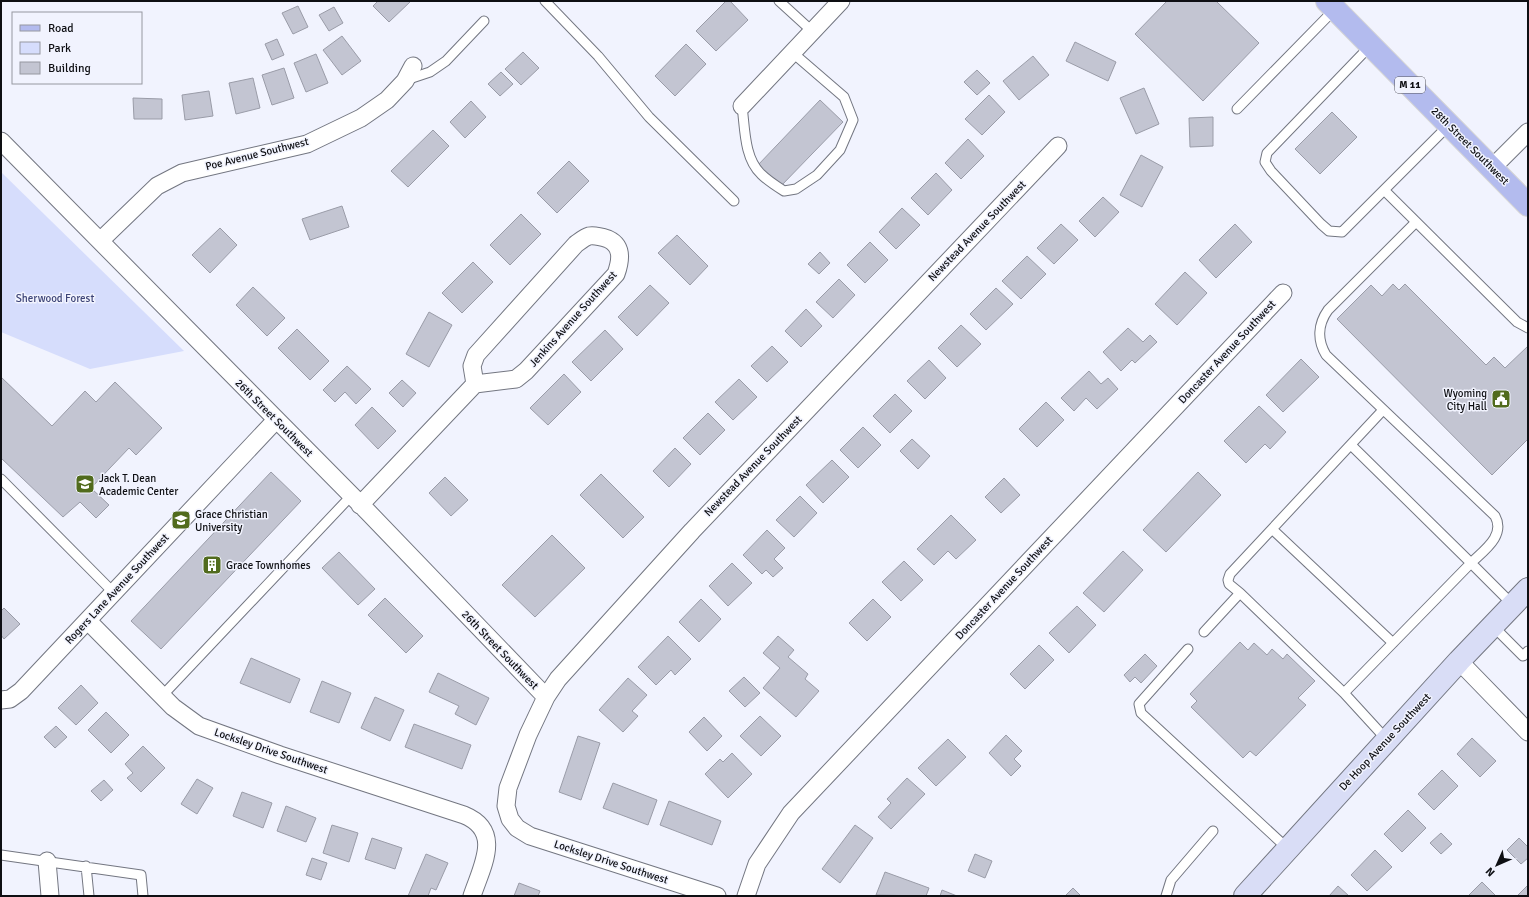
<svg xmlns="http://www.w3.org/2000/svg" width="1529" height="897" viewBox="0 0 1529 897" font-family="Signika,sans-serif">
<rect width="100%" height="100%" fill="#f1f3fe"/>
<path fill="#d6ddfc" d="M1 172 184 351 90 369 1 332Z"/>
<path fill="#c3c5d2" stroke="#9a9ca8" d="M378 1H411L389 22 373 6Z
M726 1H730L748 20 716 51 696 31Z
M1167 1H1216L1259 43 1203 101 1135 34Z
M298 6 308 27 293 34 282 13Z
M334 7 343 23 329 31 319 15Z
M342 36 361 61 342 75 323 50Z
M277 39 284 55 272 60 265 44Z
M1075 42 1116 62 1108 81 1066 61Z
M686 44 706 64 675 96 655 76Z
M523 52 539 68 521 85 505 69Z
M316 54 328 83 306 92 294 63Z
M1033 56 1049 75 1019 100 1003 81Z
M284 68 294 98 272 105 262 75Z
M977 70 990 83 977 95 964 82Z
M501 72 513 84 500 96 488 84Z
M253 78 260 108 236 114 229 83Z
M1144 88 1159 124 1136 134 1120 98Z
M209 91 213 116 185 120 182 95Z
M989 95 1005 112 982 135 965 119Z
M133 98 162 99V119H134Z
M820 100 843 122 780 187 758 165Z
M471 101 486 117 465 138 450 122Z
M1332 112 1357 137 1320 174 1295 149Z
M1213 117V146L1190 147 1189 118Z
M433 130 449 146 408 187 391 171Z
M968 139 984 156 961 179 945 163Z
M1141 155 1163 167 1142 207 1120 195Z
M569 161 589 181 557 213 537 193Z
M936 173 952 190 928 215 911 198Z
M1103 197 1119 212 1095 237 1079 221Z
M342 206 349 227 310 240 302 219Z
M902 208 920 225 896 249 879 232Z
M521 214 541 234 510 265 490 245Z
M1061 224 1078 240 1054 264 1037 248Z
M1235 224 1252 242 1216 278 1199 260Z
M220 228 237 245 210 273 192 255Z
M677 235 708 266 690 285 658 253Z
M870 242 888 260 865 283 847 265Z
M820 252 830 263 819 274 808 264Z
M1027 256 1046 274 1021 299 1002 281Z
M473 262 493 282 462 313 442 293Z
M1185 272 1207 293 1177 325 1155 304Z
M839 279 855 295 833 318 816 302Z
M1393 284 1399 290 1405 284 1486 365 1494 357 1505 368 1528 346V439L1492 475 1337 319 1371 285 1382 296Z
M650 285 669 303 637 336 618 317Z
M253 287 285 318 267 336 236 305Z
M996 288 1013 304 986 330 970 314Z
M806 309 822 326 801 347 785 331Z
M429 312 452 325 429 367 406 354Z
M961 325 981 344 957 367 938 348Z
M1128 328 1143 342 1150 335 1157 342 1135 363 1132 360 1121 371 1103 352Z
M297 329 329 361 310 380 278 348Z
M605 330 623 349 591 381 572 362Z
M772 346 788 362 767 382 751 366Z
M1301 359 1319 377 1283 412 1266 395Z
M929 360 946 378 925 399 907 381Z
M347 366 371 389 356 404 345 392 335 402 323 390Z
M1089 371 1101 384 1108 378 1118 389 1097 409 1086 398 1074 411 1061 398Z
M564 374 581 392 548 425 530 408Z
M1 377 52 426 85 391 96 402 115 382 162 428 136 455 129 448 91 488 109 505 96 518 80 502 63 517 1 458Z
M739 379 757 397 733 420 715 402Z
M402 380 416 393 403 407 389 393Z
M895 394 912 411 890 433 873 416Z
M1046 402 1064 420 1037 447 1019 429Z
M1259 406 1286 432 1270 449 1265 444 1246 463 1224 441Z
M372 407 396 431 378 449 355 425Z
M708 413 725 430 700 455 683 438Z
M863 427 881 445 858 468 840 450Z
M912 439 930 456 918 469 900 451Z
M675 448 691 464 669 487 653 471Z
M832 460 849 477 823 503 806 485Z
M271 472 301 501 161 649 131 621Z
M1198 472 1221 495 1166 552 1143 530Z
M601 474 644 517 623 538 580 495Z
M445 477 468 500 451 516 429 493Z
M1004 478 1020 495 1001 513 985 497Z
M800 496 817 513 794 537 776 520Z
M951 515 976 540 956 559 948 551 934 565 917 549Z
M767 530 785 548 774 559 783 568 773 577 766 570 762 574 743 555Z
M552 535 585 568 535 617 502 585Z
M1123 551 1143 570 1104 612 1083 593Z
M339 552 375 589 358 605 322 568Z
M904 561 923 580 901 601 882 582Z
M732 563 752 583 728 606 709 586Z
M385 598 423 636 406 653 368 615Z
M701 599 721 619 699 642 679 622Z
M873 599 891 617 867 641 849 623Z
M1077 606 1096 625 1069 653 1049 633Z
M4 608 20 624 4 639 1 635V611Z
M668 636 691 659 675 675 671 670 656 685 638 667Z
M778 636 794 650 788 657 808 674 805 679 819 691 796 717 763 688 780 668 763 653Z
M1240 642 1248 650 1254 643 1267 655 1272 649 1283 659 1287 654 1315 681 1298 698 1306 705 1256 756 1250 751 1243 758 1191 707 1197 701 1190 694Z
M1039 645 1054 660 1025 689 1010 674Z
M1145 654 1157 666 1141 683 1135 677 1130 682 1124 675Z
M251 658 300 679 290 703 240 683Z
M438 673 489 698 476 725 455 714 459 706 429 692Z
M744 677 760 693 745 707 729 691Z
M628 678 647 695 632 711 638 716 623 732 599 710Z
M322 681 351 693 339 723 310 712Z
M81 685 98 703 76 725 58 708Z
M375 697 404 710 390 741 361 728Z
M106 712 129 735 111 753 88 730Z
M760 716 781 736 761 756 740 736Z
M704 717 722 736 707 751 689 732Z
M414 724 471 745 462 769 405 747Z
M56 726 67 737 55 748 44 737Z
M1006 735 1022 751 1014 759 1021 766 1011 776 989 753Z
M578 736 600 743 581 800 559 792Z
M1472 738 1496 761 1480 777 1457 754Z
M948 739 966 757 936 786 918 768Z
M143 746 165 768 141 792 127 778 133 773 125 764Z
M732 753 752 774 728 798 705 774 720 759 723 762Z
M1442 770 1458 786 1434 810 1418 794Z
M907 778 925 794 891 829 878 817 891 803 887 799Z
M197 779 213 788 197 814 181 804Z
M104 780 113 790 101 801 91 791Z
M613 783 657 800 648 825 603 808Z
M242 792 272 803 263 828 233 816Z
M669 801 721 821 712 845 660 825Z
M286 806 316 818 306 842 277 831Z
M1408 810 1426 828 1402 852 1384 834Z
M332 825 358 833 349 862 323 853Z
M855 825 873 838 840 883 822 869Z
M1441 833 1452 844 1441 854 1430 843Z
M372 838 402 848 395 869 365 859Z
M1519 838 1528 847V858L1521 864 1507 850Z
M1375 850 1392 867 1367 891 1351 875Z
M426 854 448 863 436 890 431 888 428 896H408Z
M975 854 992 861 985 878 968 871Z
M312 858 327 863 321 880 306 875Z
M885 872 929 888 926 896 876 895Z
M1482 882 1495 895 1494 896H1468Z
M519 883 540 891 538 896H514Z
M1528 885V896H1517Z
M1338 886 1349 896H1329Z
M1073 888 1081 896H1065Z
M942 890 957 896H940Z"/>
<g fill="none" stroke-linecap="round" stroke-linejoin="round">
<defs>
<path id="lane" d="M545 1 598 56 649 117 734 201
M779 1 813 32
M1371 45 1267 153 1265 162 1271 171 1321 224 1329 231 1342 232 1449 125
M406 80 430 72 446 61 484 21
M742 106C745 128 744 158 761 174 768 181 776 186 784 191L796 189 817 175 840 150 853 120 844 97 793 53
M1237 109 1335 9
M1384 190 1517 322 1528 328
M1416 222 1328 310C1318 324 1317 340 1326 355L1495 516C1506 536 1483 551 1471 563L1513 605
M1351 445 1471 563 1344 693 1387 740
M1 479 113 592
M1272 529 1393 643
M1240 593 1229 584 1228 580 1230 574 1383 410
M1493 626 1523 656 1528 651
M1204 632 1240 593 1344 693
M1188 649 1139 704 1141 713 1287 848
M162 696 351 496
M1 855 141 875 143 896
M86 866 89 896
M1166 896 1171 880 1213 831"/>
<path id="street" d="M742 106 841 1
M1 141 368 512 546 697
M1492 168 1528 132
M100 241 157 186 182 173 307 144 361 118 387 100 405 81 413 66
M360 505 475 384 516 379 526 371 616 274C621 260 623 246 608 239 602 237 595 235 589 236 585 237 579 242 576 244L476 355 472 366 475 384
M88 621 173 707 199 726 280 755 464 815C503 831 482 866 472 896
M1459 661 1528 732
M1 700 10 699 21 691 276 420
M47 861 50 896
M717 896 530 836 517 828 510 819 506 806 508 788 528 735 546 697 558 679 692 531 1058 146
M746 896 757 864 791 813 1283 293"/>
<path id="secondary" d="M1245 896 1459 661 1528 589"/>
<path id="primary" d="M1327 1 1528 205"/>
</defs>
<use href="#lane" stroke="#737681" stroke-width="11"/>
<use href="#street" stroke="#737681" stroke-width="19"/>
<use href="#secondary" stroke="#737681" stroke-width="24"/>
<use href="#primary" stroke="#d4d4d5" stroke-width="24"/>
<use href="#lane" stroke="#fff" stroke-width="9"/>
<use href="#street" stroke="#fff" stroke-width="17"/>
<use href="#secondary" stroke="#d9ddf6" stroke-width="22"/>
<use href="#primary" stroke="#b3bbee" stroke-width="22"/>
</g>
<defs>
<symbol id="civic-square" viewBox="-11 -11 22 22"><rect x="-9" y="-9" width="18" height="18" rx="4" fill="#516b1d" stroke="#f1f3fe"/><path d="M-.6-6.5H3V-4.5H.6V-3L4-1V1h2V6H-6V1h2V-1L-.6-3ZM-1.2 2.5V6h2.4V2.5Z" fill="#fff"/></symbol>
<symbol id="university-square" viewBox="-11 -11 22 22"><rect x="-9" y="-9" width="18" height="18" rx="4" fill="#516b1d" stroke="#f1f3fe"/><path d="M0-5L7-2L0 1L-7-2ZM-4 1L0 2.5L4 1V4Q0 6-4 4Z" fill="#fff"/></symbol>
<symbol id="building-square" viewBox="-11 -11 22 22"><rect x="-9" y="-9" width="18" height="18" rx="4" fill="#516b1d" stroke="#f1f3fe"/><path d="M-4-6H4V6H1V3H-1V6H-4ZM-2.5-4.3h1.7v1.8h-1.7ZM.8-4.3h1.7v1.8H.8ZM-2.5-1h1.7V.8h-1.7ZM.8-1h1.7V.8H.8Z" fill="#fff"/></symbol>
</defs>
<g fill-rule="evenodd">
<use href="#civic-square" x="1490" y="388" width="22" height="22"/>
<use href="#university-square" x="74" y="473" width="22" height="22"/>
<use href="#university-square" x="170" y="509" width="22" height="22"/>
<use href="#building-square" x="201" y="554" width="22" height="22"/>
</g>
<g text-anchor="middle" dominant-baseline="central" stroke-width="3" stroke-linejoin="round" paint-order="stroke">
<rect fill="#f1f3fe" stroke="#52535a" stroke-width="1" x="1395" y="77" width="30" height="16" rx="3"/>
<g font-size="10" font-weight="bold" fill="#0e0f13">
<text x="1410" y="85">M 11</text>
</g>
<g font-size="11" fill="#0e0f13" stroke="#f1f3fe">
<text transform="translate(1470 146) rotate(45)">28th Street Southwest</text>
<text transform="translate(257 154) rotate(-14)">Poe Avenue Southwest</text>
<text transform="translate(977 231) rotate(-46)">Newstead Avenue Southwest</text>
<text transform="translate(573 319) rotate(-48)">Jenkins Avenue Southwest</text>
<text transform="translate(1227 352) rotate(-47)">Doncaster Avenue Southwest</text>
<text transform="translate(274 418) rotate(45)">26th Street Southwest</text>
<text transform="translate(753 466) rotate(-46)">Newstead Avenue Southwest</text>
<text transform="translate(1004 588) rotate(-47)">Doncaster Avenue Southwest</text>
<text transform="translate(117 589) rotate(-47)">Rogers Lane Avenue Southwest</text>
<text transform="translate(500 650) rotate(46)">26th Street Southwest</text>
<text transform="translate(1385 742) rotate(-47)">De Hoop Avenue Southwest</text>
<text transform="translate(271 751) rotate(19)">Locksley Drive Southwest</text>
<text transform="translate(611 862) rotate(18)">Locksley Drive Southwest</text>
</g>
<g font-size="11" fill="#3d4477" stroke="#f1f3fe">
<text x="55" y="298">Sherwood Forest</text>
</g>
<g font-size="11" fill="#0e0f13" stroke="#f1f3fe" text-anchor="start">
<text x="1487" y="393" text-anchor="end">Wyoming<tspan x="1487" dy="13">City Hall</tspan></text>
<text x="99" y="478">Jack T. Dean<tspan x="99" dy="13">Academic Center</tspan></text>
<text x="195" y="514">Grace Christian<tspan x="195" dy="13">University</tspan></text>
<text x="226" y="565">Grace Townhomes</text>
</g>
</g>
<rect width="1529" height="897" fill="none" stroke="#0e0f13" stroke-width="4"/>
<rect x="12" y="12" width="130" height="72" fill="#f1f3fe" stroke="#9698a0"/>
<rect x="20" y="25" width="20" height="6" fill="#b3bbee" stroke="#9698a0"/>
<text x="48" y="32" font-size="12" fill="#0e0f13">Road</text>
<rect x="20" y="42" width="20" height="12" fill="#d6ddfc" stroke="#9698a0"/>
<text x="48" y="52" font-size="12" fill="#0e0f13">Park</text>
<rect x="20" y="62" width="20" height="12" fill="#c3c5d2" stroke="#9698a0"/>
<text x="48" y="72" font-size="12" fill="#0e0f13">Building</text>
<g transform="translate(1497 865) rotate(225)" stroke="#f1f3fe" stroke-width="3" paint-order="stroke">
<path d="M0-3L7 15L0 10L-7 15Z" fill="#0e0f13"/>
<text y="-6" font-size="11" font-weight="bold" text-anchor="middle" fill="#0e0f13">N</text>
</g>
</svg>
